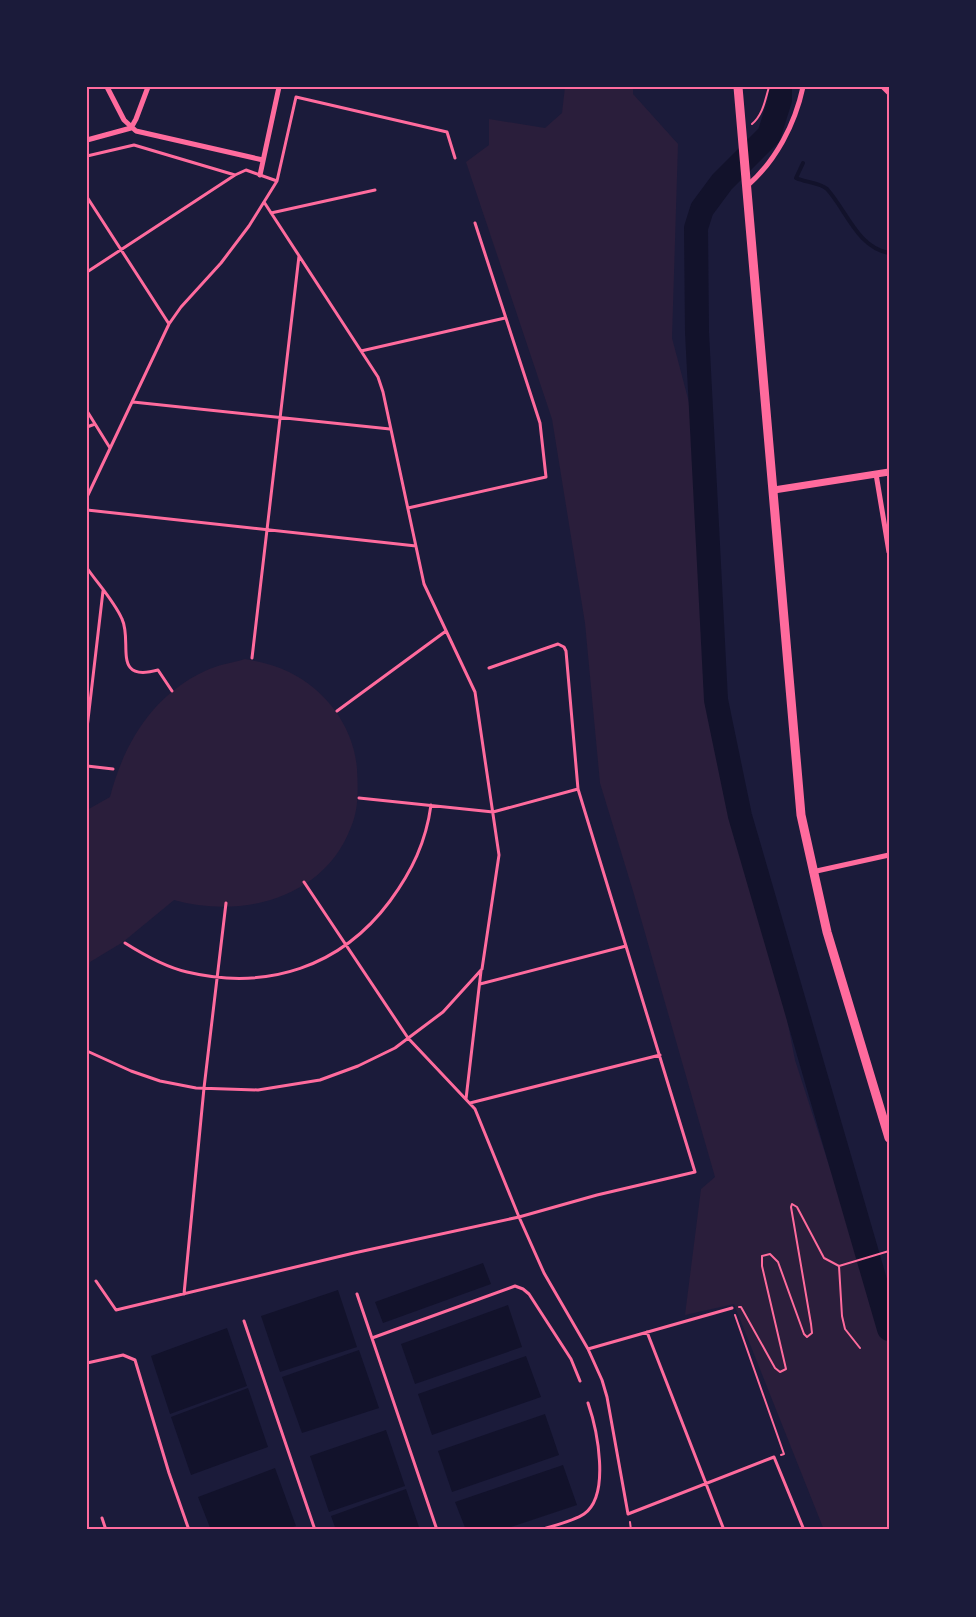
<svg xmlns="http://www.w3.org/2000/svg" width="976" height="1617" viewBox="0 0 976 1617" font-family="'Open Sans',sans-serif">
<rect width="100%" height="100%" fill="#1b1b3a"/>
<path fill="#2a1e3b" d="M565 87H633V94L678 144 672 338 696 429 695 480 697 543 711 693 727 761 740 835 763 897 795 1060 837 1190 889 1330V1530H824L734 1304 685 1315 701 1189 715 1177 633 891 600 783 585 623 552 419 466 162 489 145V119L545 128 562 113Z
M245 659C260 662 275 665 289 672 326 690 354 727 357 769 358 788 359 809 351 827 324 899 241 919 174 900L123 942 90 962 87 989V810L110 797C124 743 153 695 205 671 217 665 232 663 245 659Z"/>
<path fill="#12122b" d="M483 1263 491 1284 383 1323 375 1302Z
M338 1290 357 1347 280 1372 261 1316Z
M508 1305 522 1347 415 1384 401 1344Z
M227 1328 247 1386 170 1414 151 1356Z
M359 1350 379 1408 302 1433 282 1377Z
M526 1356 541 1397 432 1435 418 1394Z
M248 1388 268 1447 191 1475 171 1417Z
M545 1414 559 1455 452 1492 438 1451Z
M386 1430 405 1486 329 1512 310 1456Z
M563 1465 577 1505 502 1530H466L455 1502Z
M275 1468 296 1526 284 1530H211L198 1497Z
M406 1489 420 1530H336L331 1516Z"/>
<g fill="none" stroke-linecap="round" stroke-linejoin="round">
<path stroke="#12122b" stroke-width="4" d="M803 163 796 178C804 182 821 183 827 189 847 211 857 247 889 253"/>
<path stroke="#12122b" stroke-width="24" d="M780 87V100L769 135 722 182 702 209 696 228 697 332 716 700 740 816 889 1329"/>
<path stroke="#ff6b9d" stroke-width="2" d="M752 124C763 115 765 100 769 87
M839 1266 842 1316 845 1329 860 1348
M739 1307H741L775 1368 780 1372 786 1369 762 1266V1256L770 1254 778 1262 804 1334 807 1337 812 1333 811 1324 791 1207 792 1204 797 1207 824 1258 839 1266 889 1251
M735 1315 784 1454 781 1455
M630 1522 631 1530"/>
<path stroke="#ff6b9d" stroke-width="3" d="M87 156 134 145 235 175 246 170 277 181
M87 197 169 324
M271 213 375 190
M87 272 235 175
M361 351 505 318
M133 402 390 429
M87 411 110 448
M87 427 95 424
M87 497 169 324 181 307 221 263 249 226 277 181 296 97 447 132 455 158
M408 508 546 477 540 423 475 223
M87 510 416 546
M87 568C98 584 114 601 122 619 133 642 111 683 158 670L172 691
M252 658 299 256
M337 711 446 631
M87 728 103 591
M87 766 113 769
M359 798 493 812 578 789
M304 882 408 1038 475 1109 519 1217 544 1273 588 1349 732 1308
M125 943C144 955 165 967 187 972 267 991 341 967 390 901 412 871 426 842 431 805
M480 984 626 946
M87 1051 131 1071 160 1081 196 1088 258 1090 320 1080 358 1066 395 1048 443 1012 482 969 499 855 475 692 424 584 383 392 378 377 264 202
M466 1099 481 971
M470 1103 660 1055
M96 1281 116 1310 354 1253 519 1217 597 1195 695 1172 578 789 566 651 564 647 558 644 489 668
M184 1294 204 1088 226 903
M357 1294 437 1530
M244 1321 315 1530
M647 1332 724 1530
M372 1338 515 1286 523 1289 529 1294 571 1359 580 1381
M588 1349 602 1380 607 1397 628 1514 774 1457 804 1530
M87 1363 123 1355 135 1360 169 1473 189 1530
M102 1518 106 1530
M540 1530C552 1526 574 1521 584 1514 611 1495 597 1429 588 1403"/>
<path stroke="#ff6b9d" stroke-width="5" d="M107 87 124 120 136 131 263 160
M883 87 889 93
M87 140 131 128 136 119 148 87
M260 175 279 87
M747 186C776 161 795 124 803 87
M876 474 889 552
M812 872 889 855"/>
<path stroke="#ff6b9d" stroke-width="7" d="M774 490 889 472"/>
<path stroke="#ff6b9d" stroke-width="9" d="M738 87 801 815 827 932 889 1138"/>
</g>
<rect width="976" height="1617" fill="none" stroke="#1b1b3a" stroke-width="177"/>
<rect x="88" y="88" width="800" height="1440" fill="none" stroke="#ff6b9d" stroke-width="2"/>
</svg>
